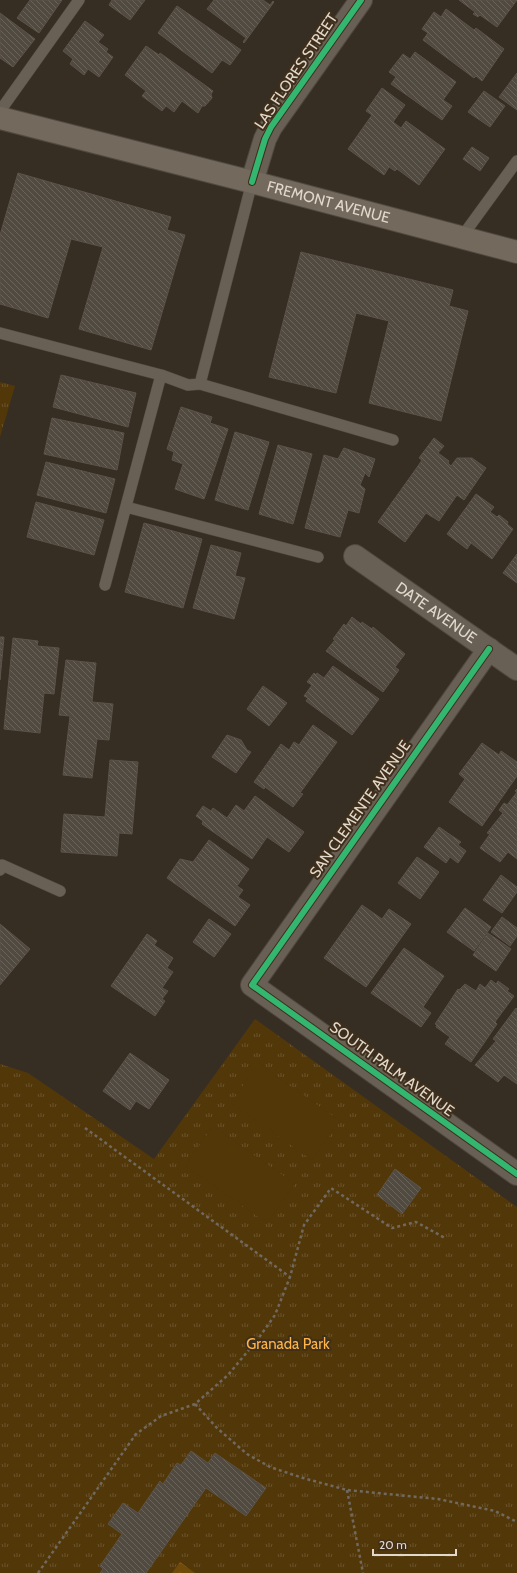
<svg xmlns="http://www.w3.org/2000/svg" width="517" height="1573" viewBox="0 0 517 1573" font-family="Cabin,sans-serif">
<defs>
<pattern id="grass-tufts" width="24" height="20" patternUnits="userSpaceOnUse"><rect width="24" height="20" fill="#523709"/><path d="M3 7l-1-3M5 7V3M7 7l1-3M15 17l-1-3M17 17v-4M19 17l1-3" fill="none" stroke="#6b532c"/></pattern>
<pattern id="water-waves" width="16" height="10" patternUnits="userSpaceOnUse"><rect width="16" height="10" fill="#6f4a08"/><path d="M0 5q4-4 8 0t8 0" fill="none" stroke="#83632b"/></pattern>
<pattern id="building-back-hatch" width="6" height="6" patternUnits="userSpaceOnUse"><rect width="6" height="6" fill="#514a40"/><path d="M-1 5l2 2M0 0l6 6M5-1l2 2" fill="none" stroke="#6a635a"/></pattern>
</defs>
<rect width="100%" height="100%" fill="#372e23"/>
<path fill="url(#grass-tufts)" d="M0 382 15 386 0 437Z
M255 1019 517 1207V1573H0V1064L28 1073 154 1159Z"/>
<path fill="#523709" d="M258 1063 340 1121 312 1160 231 1103Z
M213 1126 295 1184 267 1223 185 1166Z"/>
<path fill="url(#water-waves)" d="M180 1562 195 1573H172Z"/>
<path fill="url(#building-back-hatch)" stroke="#5b534a" d="M30 0H62L39 33 17 18Z
M112 0H145L130 20 109 5Z
M214 0H263L270 5 273 1 274 2 244 43 243 42 246 38 207 9Z
M459 0H517L497 27 480 15 478 17 473 14 475 12Z
M177 6 241 50 230 65 222 60 212 73 158 33Z
M446 9 474 30 476 28 504 49 482 81 476 76 474 78 423 40 428 33 422 29 434 12 441 17Z
M0 13 35 39 13 67 0 58Z
M85 21 104 35 98 42 108 49 106 52 113 57 99 77 88 69 84 75 70 64 73 59 63 51Z
M146 46 159 55 160 53 213 91 211 94 212 98 205 106H202L198 113 182 101 174 112 166 106 162 111 142 96 146 91 125 75Z
M415 52 456 82 443 100 452 106 442 120 391 84 396 77 389 72 403 54 410 59Z
M517 73V110L499 97Z
M382 88 405 105 393 122 401 128 406 121 445 149 419 185 397 169 395 171 389 167 384 175 348 149 372 115 366 111Z
M484 91 505 106 490 127 468 112Z
M472 147 489 158 480 171 463 159Z
M18 173 171 217 167 230 185 235 151 350 79 329 103 247 71 239 48 318 0 304V235Z
M301 252 453 290 449 306 468 311 441 421 369 403 389 321 356 313 336 393 269 377Z
M61 375 136 393 128 427 53 407Z
M181 407 212 417 210 423 228 429 204 499 175 489 183 464 172 460 174 452 167 449Z
M52 418 124 433 117 470 44 454Z
M235 432 269 442 248 510 215 500Z
M434 438 444 446 438 453 449 461 448 463 451 466 457 458H472L486 468 464 500 457 495 439 521 426 513 405 542 378 522 418 466 422 460 419 458Z
M278 445 312 454 293 524 259 514Z
M344 448 375 459 369 477 365 473 360 485 365 489 359 513 348 510 340 537 305 528 324 455 338 459Z
M46 462 115 479 106 513 37 495Z
M476 494 494 507 490 512 497 517 499 515 508 522 507 524 513 529 492 559 471 543 467 549 447 534Z
M36 502 104 520 94 555 27 537Z
M144 523 202 539 183 608 125 592Z
M211 545 241 553 235 576 245 578 234 619 193 608Z
M517 554V583L503 573Z
M352 617 361 624 362 622 372 629 373 627 405 654 395 667 399 670 383 692 326 651 335 640 333 639 344 624 346 626Z
M0 637H4L0 680Z
M13 638 38 641 37 646 59 648 54 694 44 693 40 733 4 729Z
M66 660 96 663 92 702 113 704 109 740 97 739 92 778 63 775 70 716 59 715Z
M333 666 379 699 352 735 306 701 308 698 304 696 312 685 307 682 314 673 316 675 317 673 324 678Z
M263 686 287 703 269 726 247 709Z
M313 725 337 742 300 793 303 794 293 807 265 787 264 789 254 782 281 744 289 750 294 742 299 745Z
M227 735 241 740 247 750 251 752 236 773 212 757Z
M482 743 499 755 501 751 517 762V776L482 826 449 802 465 779 459 774Z
M110 760 138 762 132 834 119 833 117 856 61 852 64 814 105 817Z
M517 789V859L508 852 500 862 480 848 490 834 487 833 503 813 499 810 504 803 507 805 517 792 515 791Z
M255 796 304 832 289 852 267 837 252 859 202 824 203 821 196 816 203 806 211 811 213 808 227 818 236 805 244 811Z
M439 827 461 842 458 845 466 851 458 863 450 857 446 863 424 847Z
M209 840 249 869 237 886 243 890 238 897 250 905 235 926 167 878 180 859 193 862Z
M417 857 439 872 420 899 398 883Z
M501 875 517 887V892L502 913 483 900Z
M362 905 382 919 389 909 411 924 366 987 324 958Z
M465 908 491 927 474 951 447 932Z
M502 917 517 928V936L510 946 491 932Z
M209 919 231 934 214 957 193 942Z
M0 924 30 949 0 985Z
M488 933 511 949 496 971 473 955Z
M147 934 157 941 154 945 173 958 167 968 173 972 162 988 168 991 162 999 165 1001 155 1016 111 986Z
M404 948 444 976 423 1007 431 1013 421 1027 371 993Z
M491 980 496 984 498 981 509 989 507 991 514 996 495 1022 497 1024 471 1062 445 1044 450 1037 436 1027 437 1025 435 1024 458 989 459 990 465 984 476 991 480 984 485 988Z
M516 1008 517 1009V1084L504 1075 498 1082 475 1065 496 1041 493 1039Z
M130 1053 169 1080 149 1109 136 1101 130 1110 103 1091Z
M395 1169 421 1188 402 1214 377 1195Z
M191 1451 208 1463 215 1453 266 1488 246 1516 206 1488 146 1573H100L103 1569 100 1566 122 1534 108 1524 123 1503 138 1513 160 1481 163 1484 177 1463 181 1465Z"/>
<g fill="none" stroke-linecap="round" stroke-linejoin="round">
<defs>
<path id="lane" d="M0 111 79 0
M461 238 517 161
M0 333 161 375 188 385 200 384 393 440
M200 384 252 182
M126 507 318 557
M105 585 161 375
M0 870 2 865 60 891"/>
<g id="street">
<path d="M252 182 265 139 271 127 361 0"/>
<path id="s1" d="M355 556 517 669"/>
<path d="M489 649 252 985 517 1174"/>
</g>
<g id="secondary">
<path id="s2" d="M0 118 252 182 517 252"/>
</g>
</defs>
<use href="#lane" stroke="#514940" stroke-width="12"/>
<use href="#street" stroke="#514940" stroke-width="24"/>
<use href="#secondary" stroke="#514940" stroke-width="24"/>
<path stroke="#706960" stroke-width="2.5" stroke-dasharray="3 3" stroke-linecap="butt" d="M85 1128 290 1277
M195 1404 217 1428 247 1454 270 1467 303 1478 347 1490 438 1499 495 1511 517 1522
M347 1490 363 1573
M38 1573 136 1434 161 1416 195 1404 228 1375 258 1339 275 1315 290 1277 304 1225 331 1188 392 1228 416 1222 445 1238"/>
<use href="#lane" stroke="#686055" stroke-width="11"/>
<use href="#street" stroke="#686055" stroke-width="22"/>
<use href="#secondary" stroke="#736a5d" stroke-width="22"/>
<defs>
<path id="cycleway" d="M252 182 265 139 271 127 361 0
M489 649 252 985 517 1174"/>
</defs>
<use href="#cycleway" stroke="#3f2f1b" stroke-width="8"/>
<use href="#cycleway" stroke="#33b770" stroke-width="6"/>
</g>
<g text-anchor="middle" dominant-baseline="central" stroke-width="4" stroke-linejoin="round" paint-order="stroke">
<g font-size="15" fill="#e2d8cc" stroke="#3f2f1b">
<text transform="translate(296 71) rotate(-56)">LAS FLORES STREET</text>
<text stroke="none"><textPath href="#s2" startOffset="339">FREMONT AVENUE</textPath></text>
<text stroke="none"><textPath href="#s1" startOffset="99">DATE AVENUE</textPath></text>
<text transform="translate(360 809) rotate(-55)">SAN CLEMENTE AVENUE</text>
<text transform="translate(392 1069) rotate(36)">SOUTH PALM AVENUE</text>
</g>
<g font-size="15" fill="#ffb648" stroke="#3f2f1b">
<text x="288" y="1344">Granada Park</text>
</g>
</g>
<path d="M373 1549v6h83v-6" fill="none" stroke="#e2d8cc" stroke-width="2"/>
<text x="379" y="1549" font-size="12" fill="#e2d8cc" stroke="#3f2f1b" stroke-width="3" paint-order="stroke">20 m</text>
</svg>
